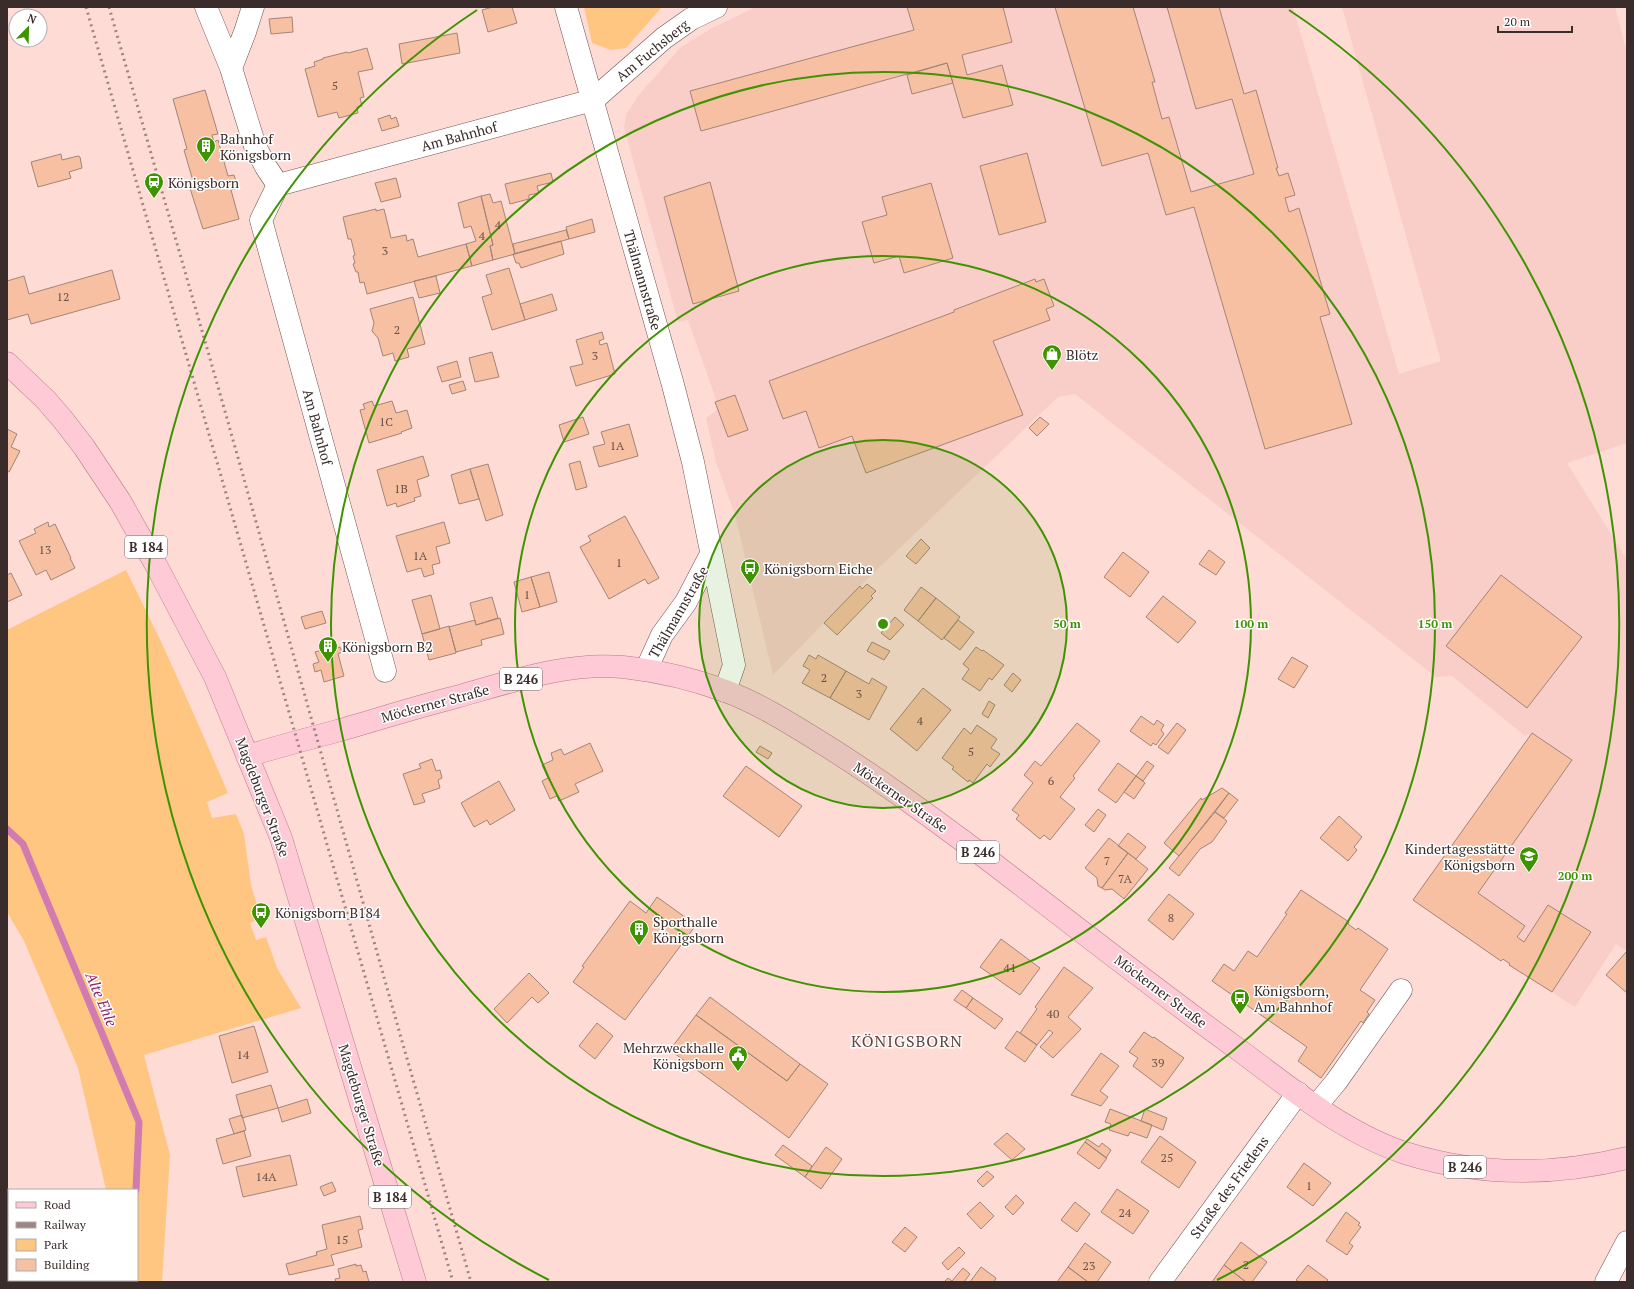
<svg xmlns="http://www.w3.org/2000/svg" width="1634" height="1289" viewBox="0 0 1634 1289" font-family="'PT Serif',serif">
<rect width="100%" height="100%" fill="#ffdbd6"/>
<path fill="#f9cdc8" d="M756 7H1293L1399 374 1441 361 1342 7H1615L1627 53V443L1567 463 1627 560V951L1616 944 1575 1007 1509 965 1510 963 1503 959 1501 961 1413 900 1532 733 1525 736 1452 676 1436 677 1075 394 1058 397 860 586 773 675 735 515 716 462 706 418 718 409 715 402H717L688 320 678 322 624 128 626 115 638 96 680 48 712 28Z"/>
<path fill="#ffc681" d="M584 7H662L626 48 611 50 592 43Z
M126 570C163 643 196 718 228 793L207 802 212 818 236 814 244 834 251 885 261 918 250 923 256 940 266 937 277 968 301 1008 144 1055 170 1155 162 1282H107V1280H137V1190H106L78 1068 24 941 7 912V630Z"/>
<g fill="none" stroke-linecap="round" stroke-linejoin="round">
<path stroke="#d17bb1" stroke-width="7" d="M7 829 23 844 139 1122 136 1190
M132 1282V1280"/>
</g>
<path fill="#f7c0a3" stroke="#a28577" d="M493 7H512L517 23 488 32 482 10Z
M907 7H1003L1012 42 962 55 967 75 1002 65 1013 105 963 118 947 63 701 131 690 91 914 30Z
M1055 7H1133L1155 82H1152L1162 119 1169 117 1191 192 1254 174 1232 99 1196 109 1167 7H1219L1244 94 1256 90 1278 168H1276L1279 176 1288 173 1295 195 1285 198 1289 212 1299 208 1330 314 1320 317 1352 424 1265 449 1194 207 1166 215 1148 153 1102 166Z
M292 17 293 32 271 34 269 19Z
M457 33 460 53 402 64 399 44Z
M367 48 373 69 358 72 364 97 360 98 362 106 357 107 358 113 339 118 337 112 318 117 305 69 315 66 314 62 323 59V58L347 52 348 53Z
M947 63 953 83 912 94 907 75Z
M205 90 218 134 212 135 214 142 218 140 228 176 234 175 238 188 231 190 239 219 203 229 188 182 193 181 184 150 187 149 173 99Z
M390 115 391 119 396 117 399 126 382 131 378 119Z
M1027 153 1046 222 999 235 980 166Z
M61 154 62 160 78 156 80 157 82 168 69 172 71 178 38 187 31 162Z
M551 173 553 182 537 186 539 193 529 195V199L510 204 505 184Z
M396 178 401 197 381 202 375 183Z
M710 182 739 291 693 304 664 197Z
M931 183 953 258 904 273 899 256 874 263 862 222 887 215 882 197Z
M490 194 493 203 501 201 515 254 493 260 490 246 493 245 481 196Z
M481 196 493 245 490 246 493 260 472 266 466 244 476 241 471 226 464 228 458 203Z
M376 209V211L384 209 391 238 406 235 407 241 413 239 418 257 466 244 472 266 367 294 364 282 360 283 358 272H356L353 264 355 263 353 256 355 255 351 239H348L343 217Z
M592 219 595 232 569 239 566 227Z
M566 230 569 239 515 254 513 244Z
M561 241 564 254 521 268 519 263H516L513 254Z
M509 268 525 320 492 330 482 297 492 294 486 275Z
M112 270 120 299 31 324 28 314 7 320V281L24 276 29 294Z
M436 276 440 293 419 298 414 281Z
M1035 279 1036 282 1044 279 1054 306 1046 309 1050 320 993 341 1023 415 866 473 852 436 819 448 806 411 783 419 769 381 954 312V310Z
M552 294 557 310 525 320 520 304Z
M413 297 425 344 407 349 409 357 395 361 393 353 383 356 378 338 372 331 374 323 370 309Z
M602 332 604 339 599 341 600 345 607 343 615 374 576 386 570 367 583 364 576 340Z
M492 352 499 377 475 382 469 358Z
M457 361 461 377 442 382 437 367Z
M463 381 466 390 452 394 449 385Z
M735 395 748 430 728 437 715 402Z
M372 401 374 406 392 401 396 413 407 410 412 428 401 432 402 433 369 443 360 410 365 409 363 404Z
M583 417 589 434 564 442 559 425Z
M1040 417 1049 424 1037 436 1029 428Z
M629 424 638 456 599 467 593 447 605 444 601 432Z
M7 429 17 434 11 447 20 451 9 472 7 471Z
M423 456 429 476 417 480 421 496 414 498 415 501 397 507 396 503 387 506 377 470Z
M580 461 587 487 576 490 569 464Z
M488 464 503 515 486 521 470 469Z
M470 469 479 499 459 504 451 475Z
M625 516 659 578 648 584 645 579 609 599 580 547 591 541 588 536Z
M48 522 49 527 55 524 71 558H70L75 568 51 580 46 570 36 575 19 541 36 533 34 529Z
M444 522 450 543 436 547 440 563 432 565 434 574 424 577 421 568 407 572 396 536Z
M921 539 930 548 916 564 906 556Z
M1209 550 1225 562 1216 575 1199 564Z
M1123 552 1149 572 1130 597 1104 577Z
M549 572 557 602 540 607 531 577Z
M11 573 22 595 7 602V575Z
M1501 575 1582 637 1527 708 1446 646Z
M531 577 540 607 522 612 514 582Z
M867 584 876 591 871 596 873 598 837 635 824 623 860 586 862 589Z
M921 587 936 598 918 621 904 610Z
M431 595 440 629 422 634 412 600Z
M1163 596 1196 622 1178 643 1146 617Z
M492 597 498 618 476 625 470 603Z
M936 598 960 617 942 640 918 621Z
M322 611 326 623 305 629 301 617Z
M895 617 904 625 890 640 881 633Z
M500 618 504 634 481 640 482 645 456 652 449 627 475 620 476 625Z
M958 620 974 632 960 650 944 638Z
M449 626 456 653 429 660 422 634Z
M872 642 890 651 884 660 867 651Z
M335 646 336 648 340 647 342 652 338 654 344 676 324 682 321 670 315 672 313 664 319 662 315 652Z
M976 647 982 651 983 650 1004 665 992 680 989 678 980 691 962 679 969 669 963 664Z
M809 655 816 659 818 655 846 671 830 698 802 683 810 670 803 666Z
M1292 657 1308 666 1294 688 1278 679Z
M846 671 869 684 872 678 887 687 869 720 830 698Z
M1013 673 1021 680 1012 692 1004 685Z
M923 688 951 710 917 751 890 729Z
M989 701 995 705 988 718 982 714Z
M1141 716 1154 725 1157 720 1164 725 1161 730 1164 734 1156 745 1153 743 1151 746 1130 731Z
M1077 723 1100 741 1073 776 1075 778 1060 797 1075 809 1050 840 1044 835 1040 839 1016 819 1019 815 1012 810 1033 783 1024 775 1035 761 1041 766Z
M1177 723 1186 730 1168 754 1158 747Z
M977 725 997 739 991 748 1000 754 990 767 987 764 973 783 969 780 968 782 952 769 954 767 942 758 964 728 971 734Z
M1532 733 1572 760 1478 893 1525 926 1517 937 1524 942 1548 905 1591 932 1552 992 1509 965 1510 964 1503 959 1501 961 1413 900Z
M590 743 603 771 575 784 579 792 559 801 557 796 550 799 542 781 548 778 542 765 553 760 551 753 561 749 564 755Z
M760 746 772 753 768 759 756 752Z
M432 759 436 771 440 770 442 778 438 780 440 788 422 794 425 802 414 805 403 774 421 768 419 764Z
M1147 761 1154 766 1143 781 1136 776Z
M1118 763 1136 776 1116 803 1098 790Z
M746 766 802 806 779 837 723 796Z
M1136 776 1145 783 1134 799 1124 792Z
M499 781 515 810 490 825 487 820 474 827 461 803Z
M1222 788 1229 793 1179 856 1164 843 1201 798 1202 800Z
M1229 793 1238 800 1224 818 1215 812Z
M1098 809 1106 815 1094 832 1085 825Z
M1215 812 1227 821 1212 842 1200 849 1179 876 1169 868Z
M1339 816 1362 837 1354 847 1357 850 1348 861 1320 838Z
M1128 833 1146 847 1136 859 1118 846Z
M1109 838 1128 853 1102 888 1098 886 1097 878 1085 868Z
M1128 853 1148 869 1124 899 1112 889 1105 890 1102 888Z
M1301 890 1349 922 1348 924 1356 930 1358 928 1388 949 1360 990 1375 1000 1367 1012 1369 1014 1363 1023 1361 1021 1321 1078 1298 1061 1307 1047 1212 981 1224 964 1234 971 1248 951 1257 957 1287 914 1285 913Z
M1169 894 1194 914 1173 940 1148 920Z
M657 897 696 925 625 1020 573 982 584 967 582 966 630 901 646 913Z
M1001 939 1040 968 1020 995 980 967Z
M1627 951V993L1606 975Z
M1064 967 1093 988 1068 1017 1081 1029 1053 1058 1040 1047 1053 1033 1049 1030 1037 1045 1020 1033 1037 1009 1035 1007Z
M529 973 549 993 538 1003 532 997 507 1023 494 1009Z
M962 990 973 998 966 1008 954 1000Z
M710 997 800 1064 787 1081 696 1015Z
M973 998 1003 1019 995 1029 966 1008Z
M696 1015 787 1081 800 1064 828 1084 789 1138 670 1050Z
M597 1023 613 1036 595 1059 579 1046Z
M254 1026 268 1072 232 1083 219 1036Z
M1017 1031 1037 1045 1025 1062 1005 1048Z
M1144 1032 1153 1038 1154 1037 1184 1058 1162 1088 1133 1066 1138 1058 1129 1052Z
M1101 1053 1119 1066 1100 1091 1108 1097 1101 1106 1071 1095Z
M271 1085 278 1108 242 1118 236 1095Z
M307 1099 311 1113 282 1122 278 1108Z
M1110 1109 1152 1125 1147 1138 1130 1132 1128 1136 1109 1130 1111 1124 1105 1122Z
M1145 1109 1167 1118 1163 1130 1141 1121Z
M242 1115 246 1130 234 1134 229 1119Z
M244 1131 251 1156 223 1164 216 1139Z
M1007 1133 1025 1149 1012 1160 994 1144Z
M1160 1136 1196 1162 1179 1188 1141 1162Z
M1087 1139 1099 1147 1102 1143 1111 1150 1106 1158 1085 1142Z
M1085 1142 1107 1158 1099 1169 1077 1153Z
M783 1145 812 1166 805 1177 775 1155Z
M826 1147 842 1159 821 1189 805 1177Z
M290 1155 297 1185 243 1197 236 1167Z
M1304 1163 1331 1183 1313 1206 1287 1187Z
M987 1171 994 1177 983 1187 977 1181Z
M332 1182 336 1191 324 1196 320 1187Z
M1117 1189 1149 1211 1133 1234 1101 1212Z
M1016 1195 1024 1203 1013 1215 1005 1207Z
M980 1202 994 1216 981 1229 967 1214Z
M1075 1202 1090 1214 1077 1232 1061 1220Z
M1346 1212 1360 1223 1358 1225 1361 1227 1349 1243 1353 1246 1347 1255 1326 1241Z
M360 1216 363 1229 358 1230 362 1247 331 1255 334 1265 289 1275 286 1264 317 1255 316 1252 327 1249 322 1225Z
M905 1227 917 1237 905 1252 892 1242Z
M1241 1242 1267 1262 1252 1282H1246L1224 1265Z
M1085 1243 1111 1262 1097 1282H1088L1068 1267Z
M959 1247 965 1253 948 1270 942 1263Z
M356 1264V1266L361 1265 363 1272 366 1271 369 1282H336L335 1279 340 1278 338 1269Z
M1224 1265 1246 1282H1212Z
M1308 1265 1328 1280 1326 1282H1299L1296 1280Z
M981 1267 996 1278 994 1282H970Z
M1068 1267 1088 1282H1057Z
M963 1268 970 1274 964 1282H944L948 1278 952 1281Z"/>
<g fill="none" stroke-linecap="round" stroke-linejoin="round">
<defs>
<path id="minor" d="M206 7 231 68 255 146 266 167 278 185 261 220 385 671
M566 7 673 385 693 462 734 665 725 691
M231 68 245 32 253 7
M278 185 593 100 664 38 691 19 716 7
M646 670 662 635 686 602 711 554
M1316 1106 1336 1082 1401 990
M1160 1282 1298 1093
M1606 1282 1627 1242"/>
<path id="major" d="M7 363 46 400 64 421 84 447 120 501 156 565 215 677 281 838 415 1282
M247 756C277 747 307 739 337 731 376 720 416 707 456 697 510 682 566 662 623 667 659 671 694 679 728 692 759 704 788 722 817 740 874 775 928 815 982 855 1066 919 1149 985 1235 1047 1288 1086 1342 1132 1405 1153 1478 1176 1553 1176 1627 1158"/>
</defs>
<use href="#minor" stroke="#715350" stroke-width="23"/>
<use href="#major" stroke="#b77b87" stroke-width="23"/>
<use href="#minor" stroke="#fff" stroke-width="22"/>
<use href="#major" stroke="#fdcad5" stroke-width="22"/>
<path stroke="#9d8581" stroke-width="3" stroke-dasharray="2 4" stroke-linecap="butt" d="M86 7 453 1282
M109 7 217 383 400 1034 471 1282"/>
</g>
<circle cx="883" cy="624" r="184" fill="#3e9300" fill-opacity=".12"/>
<g fill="none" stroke="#3e9300" stroke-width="2">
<circle cx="883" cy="624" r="184"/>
<circle cx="883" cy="624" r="368"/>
<circle cx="883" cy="624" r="552"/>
<path d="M549 1280A736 736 0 0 1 477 10M1289 10A736 736 0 0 1 1217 1280"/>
</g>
<defs>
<symbol id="building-pin" viewBox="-11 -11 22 30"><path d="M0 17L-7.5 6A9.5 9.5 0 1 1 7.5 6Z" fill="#3e9300" stroke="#fff"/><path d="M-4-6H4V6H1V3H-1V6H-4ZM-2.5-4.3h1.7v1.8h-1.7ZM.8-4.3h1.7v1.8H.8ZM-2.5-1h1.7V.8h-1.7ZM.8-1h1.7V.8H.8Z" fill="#fff"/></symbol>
<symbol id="station-pin" viewBox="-11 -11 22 30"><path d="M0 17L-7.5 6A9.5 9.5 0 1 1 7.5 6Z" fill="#3e9300" stroke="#fff"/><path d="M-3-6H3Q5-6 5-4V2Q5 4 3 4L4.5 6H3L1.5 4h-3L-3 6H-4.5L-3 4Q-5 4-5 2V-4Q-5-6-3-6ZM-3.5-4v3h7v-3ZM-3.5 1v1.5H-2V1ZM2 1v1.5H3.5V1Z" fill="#fff"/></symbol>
<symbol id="shop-pin" viewBox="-11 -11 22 30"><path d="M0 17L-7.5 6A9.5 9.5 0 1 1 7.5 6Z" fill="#3e9300" stroke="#fff"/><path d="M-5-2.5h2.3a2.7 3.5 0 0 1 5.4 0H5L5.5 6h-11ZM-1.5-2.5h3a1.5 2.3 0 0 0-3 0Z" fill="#fff"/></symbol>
<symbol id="bus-pin" viewBox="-11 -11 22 30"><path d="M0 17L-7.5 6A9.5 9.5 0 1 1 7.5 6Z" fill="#3e9300" stroke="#fff"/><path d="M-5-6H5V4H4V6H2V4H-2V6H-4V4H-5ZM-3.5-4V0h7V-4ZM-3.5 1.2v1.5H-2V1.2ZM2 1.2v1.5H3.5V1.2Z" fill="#fff"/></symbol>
<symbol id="school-pin" viewBox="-11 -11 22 30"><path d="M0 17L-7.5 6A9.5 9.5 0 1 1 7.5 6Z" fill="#3e9300" stroke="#fff"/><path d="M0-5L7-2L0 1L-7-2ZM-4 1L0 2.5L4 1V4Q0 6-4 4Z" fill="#fff"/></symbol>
<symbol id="civic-pin" viewBox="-11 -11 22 30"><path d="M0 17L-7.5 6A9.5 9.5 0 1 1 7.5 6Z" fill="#3e9300" stroke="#fff"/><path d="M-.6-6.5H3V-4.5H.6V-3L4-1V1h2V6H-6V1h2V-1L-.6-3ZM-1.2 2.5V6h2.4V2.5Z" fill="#fff"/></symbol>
</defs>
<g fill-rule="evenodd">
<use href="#building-pin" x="195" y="135" width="22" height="30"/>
<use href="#station-pin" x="143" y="171" width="22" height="30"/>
<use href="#shop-pin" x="1041" y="343" width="22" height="30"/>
<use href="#bus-pin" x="739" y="557" width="22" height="30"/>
<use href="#building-pin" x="317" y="635" width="22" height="30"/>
<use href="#school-pin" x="1518" y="845" width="22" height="30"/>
<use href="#bus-pin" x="250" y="901" width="22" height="30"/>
<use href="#building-pin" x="628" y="918" width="22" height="30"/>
<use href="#bus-pin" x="1229" y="987" width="22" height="30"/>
<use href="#civic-pin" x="727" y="1044" width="22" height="30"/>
</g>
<g text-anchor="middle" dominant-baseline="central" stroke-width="3" stroke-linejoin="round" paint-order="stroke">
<g font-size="12" fill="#685148">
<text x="335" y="85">5</text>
<text x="498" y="224">4</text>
<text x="482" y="235">4</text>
<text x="385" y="250">3</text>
<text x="63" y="296">12</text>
<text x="397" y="329">2</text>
<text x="595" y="355">3</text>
<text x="386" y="421">1C</text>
<text x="617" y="445">1A</text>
<text x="401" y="488">1B</text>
<text x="45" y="549">13</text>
<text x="420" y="555">1A</text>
<text x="619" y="562">1</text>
<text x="527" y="594">1</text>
<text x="824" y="677">2</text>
<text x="859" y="693">3</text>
<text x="920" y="720">4</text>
<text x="971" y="751">5</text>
<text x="1051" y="780">6</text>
<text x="1107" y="860">7</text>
<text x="1125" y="878">7A</text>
<text x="1171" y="917">8</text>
<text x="1010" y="967">41</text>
<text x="1053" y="1013">40</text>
<text x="243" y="1054">14</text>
<text x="1158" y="1062">39</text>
<text x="1167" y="1157">25</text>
<text x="266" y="1176">14A</text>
<text x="1309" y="1185">1</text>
<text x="1125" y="1212">24</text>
<text x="342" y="1239">15</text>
<text x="1246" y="1264">2</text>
<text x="1089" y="1265">23</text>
</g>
<g fill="#fff" stroke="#746b6a" stroke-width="1">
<rect x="125" y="536" width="42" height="22" rx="3"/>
<rect x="500" y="668" width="42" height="22" rx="3"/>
<rect x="957" y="841" width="42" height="22" rx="3"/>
<rect x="1444" y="1156" width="42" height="22" rx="3"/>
<rect x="369" y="1186" width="42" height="22" rx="3"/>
</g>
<g font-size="13" font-weight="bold" fill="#392c2a">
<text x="146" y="547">B 184</text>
<text x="521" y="679">B 246</text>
<text x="978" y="852">B 246</text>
<text x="1465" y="1167">B 246</text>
<text x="390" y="1197">B 184</text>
</g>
<g font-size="14" fill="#392c2a" stroke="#fff">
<text transform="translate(652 50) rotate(-39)">Am Fuchsberg</text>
<text transform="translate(459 136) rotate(-15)">Am Bahnhof</text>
<text transform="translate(643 280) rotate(74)">Thälmannstraße</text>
<text transform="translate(318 427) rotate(75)">Am Bahnhof</text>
<text transform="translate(678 612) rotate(-60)">Thälmannstraße</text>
<text transform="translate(435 703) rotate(-15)">Möckerner Straße</text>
<text transform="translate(263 797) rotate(69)">Magdeburger Straße</text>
<text transform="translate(901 797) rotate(35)">Möckerner Straße</text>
<text transform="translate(1161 991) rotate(37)">Möckerner Straße</text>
<text transform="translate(362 1105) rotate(73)">Magdeburger Straße</text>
<text transform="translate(1229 1187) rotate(-54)">Straße des Friedens</text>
</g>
<g font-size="14" fill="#392c2a" stroke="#fff" text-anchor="start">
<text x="220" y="138">Bahnhof<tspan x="220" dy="16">Königsborn</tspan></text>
<text x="168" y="182">Königsborn</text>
<text x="1066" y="354">Blötz</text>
<text x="764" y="568">Königsborn Eiche</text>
<text x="342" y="646">Königsborn B2</text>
<text x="1515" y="848" text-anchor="end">Kindertagesstätte<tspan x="1515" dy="16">Königsborn</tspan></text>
<text x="275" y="912">Königsborn B184</text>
<text x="653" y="921">Sporthalle<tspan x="653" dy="16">Königsborn</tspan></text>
<text x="1254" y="990">Königsborn,<tspan x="1254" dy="16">Am Bahnhof</tspan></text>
<text x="724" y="1047" text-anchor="end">Mehrzweckhalle<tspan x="724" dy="16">Königsborn</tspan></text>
</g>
<g font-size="15" font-style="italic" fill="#8b266c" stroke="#fff">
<text transform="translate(102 999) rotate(67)">Alte Ehle</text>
</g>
<g font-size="16" letter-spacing="1" fill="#624541" stroke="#fff">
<text x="907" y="1041">KÖNIGSBORN</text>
</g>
</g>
<circle cx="883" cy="624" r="6" fill="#3e9300" stroke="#fff" stroke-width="2"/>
<g font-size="12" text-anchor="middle" font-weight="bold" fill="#3e9300" stroke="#fff" stroke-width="3" stroke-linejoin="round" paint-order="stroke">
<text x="1067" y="628">50 m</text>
<text x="1251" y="628">100 m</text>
<text x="1435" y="628">150 m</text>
<text x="1575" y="880">200 m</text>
</g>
<rect width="1634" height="1289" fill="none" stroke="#392c2a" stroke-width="16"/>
<rect x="8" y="1189" width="130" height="92" fill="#ffffff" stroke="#b0abaa"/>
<rect x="16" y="1202" width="20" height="6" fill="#fdcad5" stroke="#b0abaa"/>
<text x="44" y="1209" font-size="12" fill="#392c2a">Road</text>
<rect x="16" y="1222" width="20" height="6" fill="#9d8581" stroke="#b0abaa"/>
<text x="44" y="1229" font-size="12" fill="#392c2a">Railway</text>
<rect x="16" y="1239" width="20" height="12" fill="#ffc681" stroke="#b0abaa"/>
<text x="44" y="1249" font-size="12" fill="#392c2a">Park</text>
<rect x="16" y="1259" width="20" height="12" fill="#f7c0a3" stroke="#b0abaa"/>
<text x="44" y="1269" font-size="12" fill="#392c2a">Building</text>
<g transform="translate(28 28) rotate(23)"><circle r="19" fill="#ffffff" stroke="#b0abaa"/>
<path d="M0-3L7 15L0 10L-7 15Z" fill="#3e9300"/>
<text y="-6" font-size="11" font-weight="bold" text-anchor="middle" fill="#392c2a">N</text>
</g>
<path d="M1498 26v6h74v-6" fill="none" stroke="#392c2a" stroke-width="2"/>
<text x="1504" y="26" font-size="12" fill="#392c2a" stroke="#ffffff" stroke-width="3" paint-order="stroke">20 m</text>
</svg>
